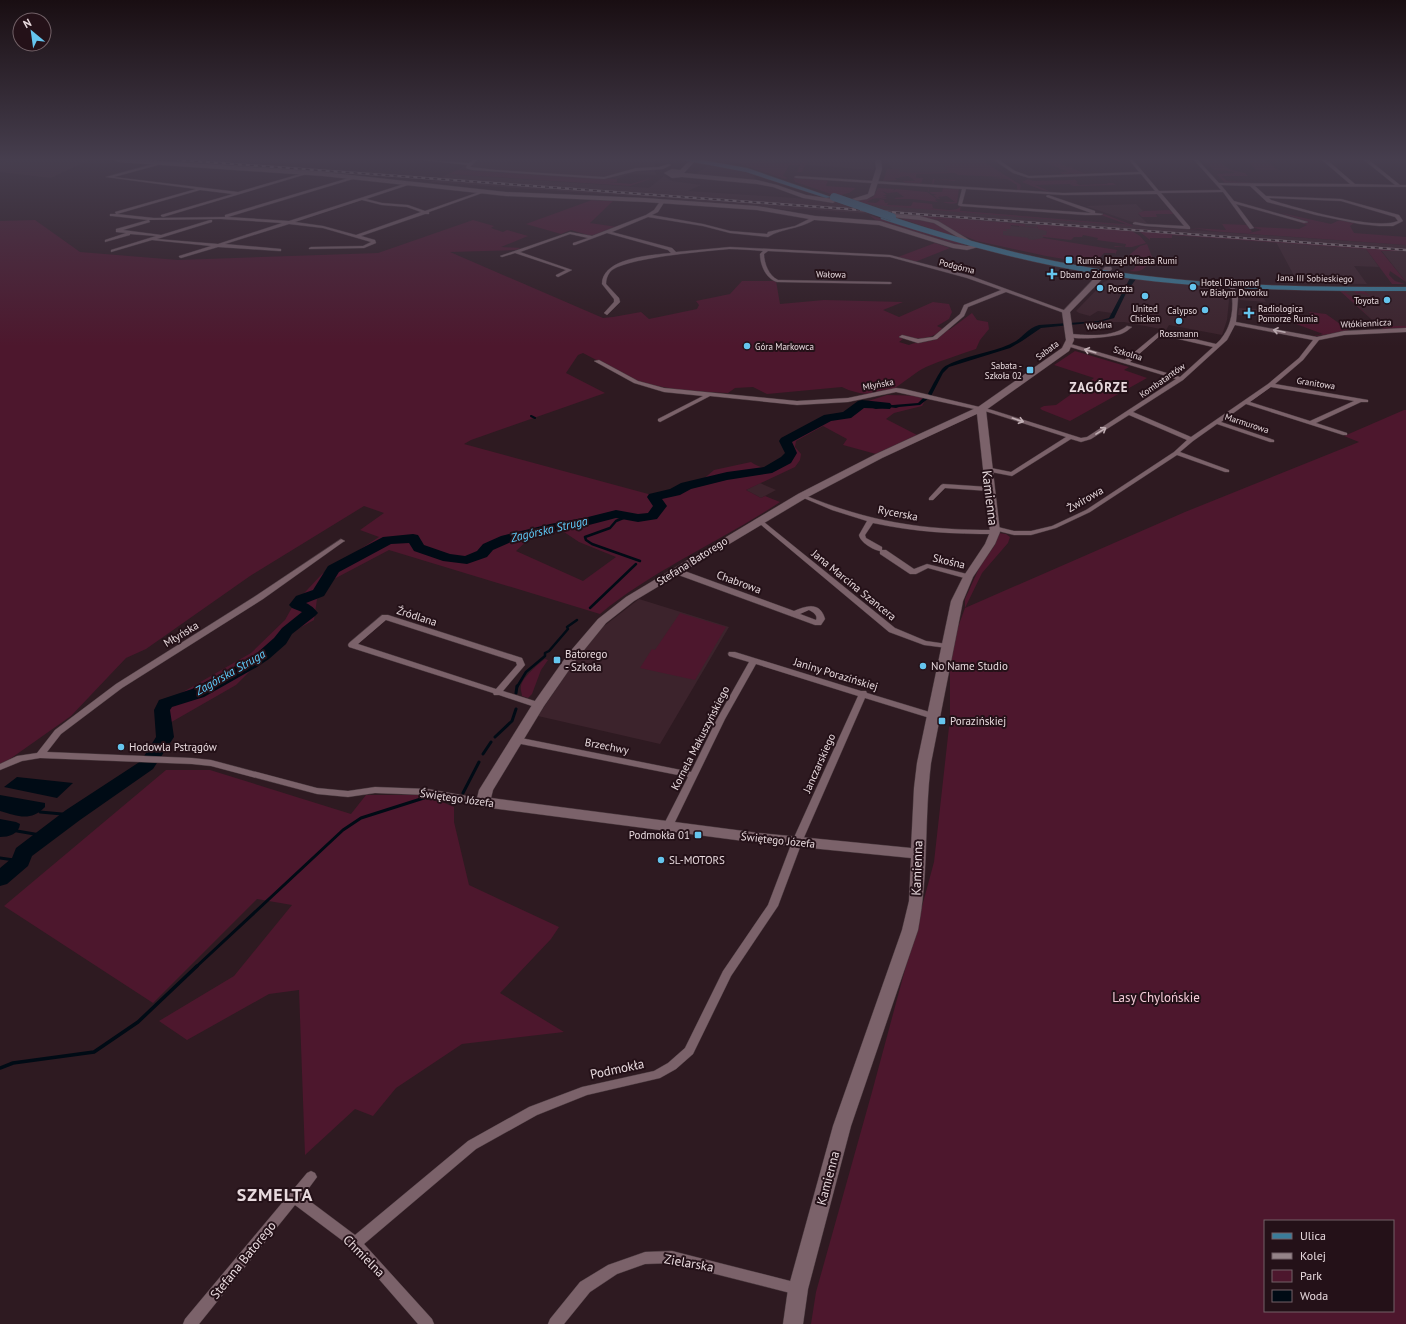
<svg xmlns="http://www.w3.org/2000/svg" width="1406" height="1324" viewBox="0 0 1406 1324" font-family="'PT Sans',sans-serif">
<rect width="100%" height="100%" fill="#2e1a21"/>
<path fill="#3c232c" d="M12 160H89L51 178 0 172V163Z
M472 160H655V171L656 175 630 174 617 179 458 170Z
M741 160H873L874 168 873 170Z
M886 160H902L904 163 983 162 998 172 896 174Z
M708 166 722 167 743 172 753 175 756 180 695 174Z
M448 174 649 188 664 176 672 181 701 185 688 191 810 199 1136 225 1145 227 1406 245V282L1381 250 1366 249 1379 267 1354 266 1367 284 1298 283 1276 242 1145 232 1028 227 1048 229 1046 235 1038 242 1000 235 1004 225 1019 227V224L801 209 789 210 733 204 646 197 430 182Z
M1136 204 1143 211 1138 214 1149 225 1132 222 1086 206Z
M1118 276 1130 278 1112 313 1098 311 1090 316 1079 313 1076 311 1104 282Z
M1136 279 1227 289 1229 300 1227 320 1222 335 1169 325 1166 330 1124 322H1100L1114 318 1127 291Z
M1244 289H1257L1266 302 1240 300 1239 290Z
M1340 291 1406 292V329H1382Z
M1239 308 1258 309 1281 316 1274 321 1263 317 1238 315Z
M760 483 776 490 761 498 746 490Z
M639 599 729 627 660 744 538 716 575 661 599 630Z"/>
<path fill="#4d172d" fill-rule="evenodd" d="M729 160 802 164 803 160H808L802 172H796L798 171 800 165H789L783 176 788 178 785 179Z
M917 160H981L1021 185 1020 190H1017V185L1007 179 992 178 1006 177 959 175 956 176 955 181 935 179 933 185H932L933 179 955 180 956 176 958 175 955 173 916 174V178H923L921 184 905 183 903 181H915L908 176 899 177 900 178H895L897 180 883 181 887 169H898L900 172H906L907 173H909L907 169 910 173 949 172 944 165H951L949 164 903 162Z
M1037 160 1061 161 1062 162 1061 164 1068 167 1070 166 1072 167V168L1086 174H1073L1070 173 1071 175 1066 177 1060 172H1067L1066 171 1042 161Z
M1203 160H1219L1224 166H1214H1225L1231 170 1245 173 1248 176H1221L1227 181 1255 183H1225L1217 174 1236 173 1231 171 1214 170Z
M1247 160H1266L1277 170H1256Z
M458 170 617 179V182H609L631 184 658 176 630 186 448 174Z
M793 178 828 180 826 186 856 188 849 193 837 196 795 182Z
M1073 178 1078 182 1076 183 1079 185 1108 184 1107 183H1113L1116 185 1073 186 1070 184 1035 185 1051 192 1042 190 1022 182 1028 179 1033 181 1074 180Z
M929 187V192H942L943 188 959 189 957 203C952 204 948 204 943 202H955L947 196 938 197 940 199H938L933 195 937 194H932L928 191Z
M878 188 894 189 893 191 896 189 927 192 937 199 935 200 938 202 912 199H896L894 198 904 197 897 192 888 193 890 194 882 191 887 195H883L887 197H881L887 198 885 199C878 198 873 197 867 202L876 203 880 200 879 199 884 200 885 203 893 202 888 203 887 205 911 206 913 202 932 204 933 208H930C940 209 955 213 961 206L960 211 1129 225 1101 215 1104 214 1132 225V226L872 205 853 202 873 197Z
M592 200 613 201 590 223 617 227 591 236 571 230 561 234 526 224Z
M1169 210 1175 214H1156L1157 217H1142L1138 213 1144 211Z
M886 213 1025 224V226L1037 227V225L1048 224 1132 231 1140 236 1146 243 1132 247H1114L1115 246 1125 247 1126 244 1097 240 1098 238 1083 235 1082 237H1074L1071 240 1044 237 1042 235H1046L1047 231 1038 229V226L1037 228 1011 225 1010 229H1004L1008 231H1003V235L1029 238 1027 239 1033 240 1043 238 1117 250 1115 255V253H1104L1094 264 1046 256 977 241 957 233 935 221 946 219 930 220Z
M1281 213 1331 224 1340 220 1354 223 1350 226 1354 233 1406 237V245L1138 226 1214 231 1192 228 1226 230 1222 224 1247 225 1252 232 1249 233 1262 230 1252 227 1299 229 1307 225 1284 217 1311 223Z
M869 215 963 244 965 247 958 246 877 221Z
M896 217 930 221 941 226 952 234H947Z
M35 220 80 252 178 260 378 253 473 220 494 226 491 228 503 232 507 230 528 236 501 247 521 248 516 250 450 252 603 318 613 317 641 312 649 319 697 309 699 305 696 301 730 294 742 281H776L780 304 824 300 903 302 883 310 899 317 933 302 949 304 952 312 949 319 937 326 943 329C930 341 917 339 900 337L903 339 899 342 909 345C927 338 932 346 947 330H949L972 313 977 320 988 322 989 329 980 340 976 349C959 355 942 360 926 367 914 373 906 381 895 388 880 397 857 395 842 387L767 394 753 387 735 388 728 393 686 391 640 383 583 353 578 355 566 373 605 393 471 440 464 444 652 495 701 481 714 470 751 462C767 473 778 467 790 454L787 441 824 418 857 411 865 402 887 395 928 396 922 406 894 413 886 419 917 435 876 454 843 445 847 439 823 426 796 441 795 447 801 454 800 460 795 467 746 490 761 498 765 496 780 502C722 541 653 570 600 614L389 550 334 579 317 599 314 620 292 632 276 650 267 654 236 685 168 724 162 704 251 653 285 620 294 604 322 574 379 537 360 530 384 513 364 506 250 576 146 649 126 658 71 716 0 766V221ZM561 530 579 542 616 557 583 581 516 551 531 537Z
M1139 231 1406 251H1381L1406 282 1390 271 1389 275 1395 281 1405 284H1392L1366 249 1172 235V238H1150V240Z
M935 243 950 248 915 262 898 257Z
M1147 244 1153 259C1144 269 1142 273 1128 271L1133 270 1143 257 1132 255 1128 256 1140 246Z
M1337 291H1364L1371 297H1378V298C1368 298 1368 293 1357 293L1358 295 1353 291 1344 292 1356 299 1368 302 1363 303 1361 301 1356 302 1359 304 1357 305 1378 325 1381 326H1406V329H1383L1340 291Z
M1309 312 1326 314 1350 331 1309 337 1323 334 1296 324 1300 321 1313 318Z
M1075 351 1129 367 1124 370 1147 378 1070 421 1042 410 1040 408 1044 406 1056 405 1094 378 1054 365Z
M1404 410H1406V1324H811L816 1292 872 1092 934 862 950 718V649L965 608V599L980 566 995 545 998 533 1006 534 1010 537 1008 543 982 573 965 608 1185 512 1359 442 1344 436ZM1265 1221H1393V1311H1265Z
M680 613 726 627 695 680 640 668 652 649 655 650Z
M545 659 548 660 541 670 532 694 528 698 522 696C522 693 520 689 521 686 522 678 538 664 545 659Z
M166 770H210L351 814 366 795H426L454 807V822L469 885 559 927 551 939 500 993 564 1032 462 1044 396 1088 373 1116 355 1109 305 1155 299 990 269 994 187 1040 159 1021 234 976 292 905 257 899 153 1003 4 906Z"/>
<path fill="#000b15" d="M1130 278 1136 279 1127 291 1114 318 1099 322 1041 328 1022 341 1010 348 949 367 943 373 931 396 928 394C930 390 941 369 943 368 946 365 950 364 954 362 973 354 999 351 1016 341 1025 335 1027 329 1039 325L1098 321 1109 318Z
M925 396 929 398 920 405 899 407 896 408 888 407 876 409 864 405 871 404 893 405 918 403Z
M17 777 73 783 57 798 4 787Z
M0 795 45 803V807C30 822 18 816 0 811Z
M0 819 16 822 20 824C19 834 9 837 0 837Z"/>
<g fill="none" stroke-linecap="round" stroke-linejoin="round">
<path stroke="#000b15" stroke-width="2" d="M531 416 535 418"/>
<path stroke="#000b15" stroke-width="2.5" d="M628 516 616 521 610 528 585 537 586 540 592 544 640 561
M590 608 636 564
M517 687 526 672 545 656V653L549 651 568 629 567 627 577 620"/>
<path stroke="#000b15" stroke-width="3" d="M516 693 517 686
M495 737 512 721 516 709
M483 754 491 742
M463 793 479 762
M40 812 73 815
M17 831 46 836
M0 858 21 861
M196 967 343 830 361 818 427 797 459 801"/>
<path stroke="#000b15" stroke-width="3.5" d="M0 1068 13 1063 94 1052 138 1022 197 966"/>
<path fill="#000b15" fill-rule="evenodd" d="M862 400 890 403 892 406 890 409 864 408 851 418 831 421 792 442 797 453 791 463 772 473 727 480 691 489 680 495 662 499 667 506 657 519 638 522 616 518 589 525 550 532 511 542 493 550 487 557 467 564 443 561 414 551 409 543 391 544 339 572 324 596 306 603C312 606 314 608 318 613L315 616 292 634 286 644 269 659 257 667 204 697 172 707 170 710 174 737 153 769 80 820 32 856 28 866 7 884 0 886V868L12 858 16 848 66 810 141 761 156 737 154 710 159 700 192 689 245 661 257 653 274 638 282 628 302 612 292 608 289 605 296 596 313 590 328 566 383 537 413 534 418 535 424 545 450 554 465 556 477 551 483 544 501 536 550 524 588 517 616 510 638 514 648 513 653 506 647 497 649 494 670 489 681 483 727 472 764 467 781 457 785 453 779 441 781 438 824 415 843 412 858 401Z"/>
<defs>
<path id="street" d="M423 160 469 163 472 160H477L470 167 497 170 604 177 636 168 659 167 669 164 671 165 663 169 636 171 604 179 472 170 466 168 467 165Z
M994 160H999L1015 171 1029 176 1139 172 1129 160H1133L1159 191 1221 190 1194 160H1198L1219 183 1350 184 1322 160H1327L1355 184 1395 185 1364 160H1369L1400 185H1406V187L1255 186 1266 196 1341 199 1399 215 1403 221 1393 226H1379L1360 224 1316 215 1267 202 1250 186 1221 185 1234 201 1308 222 1304 223 1236 204 1254 228 1250 229 1223 192 1161 193 1190 227V229H1188L1145 226 1133 224V223L1135 222 1145 224 1184 226 1157 194 1063 195 966 189 962 204 1091 213 1047 197 1046 196 1048 195 1095 211V213L1103 214 1101 215H1085L960 206 958 205 962 189 796 178 794 177 796 176 1063 193 1155 191 1141 174 1029 178 1013 173ZM1269 198 1341 201 1395 217 1398 221C1375 231 1297 208 1271 200Z
M157 163 158 165 114 177 238 192 307 172 310 173 163 217 161 216V215L233 194 200 190 117 214 154 218 225 217V215L352 177 353 179 228 217 289 221 407 183 408 185 366 199 382 203 408 205 425 211 482 191 485 192 429 212V214H425L361 236 375 240 376 243 364 248 309 249V248L311 247 363 246 371 242 323 228 289 224 225 244 281 249V251H279L218 247 181 258 179 257V256L211 246 152 240 111 252V250L156 236 130 234V235L105 242V240L126 233 116 232V229L148 220 112 216H110V214H116L115 212 196 189 106 177ZM362 200 382 205 407 207 421 212 356 235 323 226 295 222ZM221 219 282 223 218 244 157 239 212 222V220H210L161 235 123 230 150 222 149 220Z
M661 200 665 201 658 212 652 215 703 224 730 231 767 234 768 232 795 226 813 217 817 218C802 229 782 228 768 237L730 233 703 226 648 217 612 232 672 248 676 252 730 247 890 255 971 276 1069 312 1064 313 1006 292 968 307 964 316 937 339 918 343 899 337 902 335 918 339 933 337 960 314 964 305 1001 290 967 278 890 257 768 251 764 254C764 263 769 276 778 280L890 282 892 283 890 284 777 282C766 279 760 265 760 254L763 251C752 250 740 249 729 249 708 251 621 258 610 272 607 276 606 280 606 284L619 298 620 302 607 315 604 313 614 302V299L602 284C602 258 651 255 671 253L668 250 607 233 575 245H573V243L588 238 570 234 520 252 572 270 558 277 556 276V275L566 270 515 253 502 257 500 256 570 232 592 236 646 215 654 210Z
M1229 282 1233 283 1238 298 1236 322 1317 337 1344 331 1406 328V332L1344 335 1319 340 1303 360 1275 384 1368 400V402H1361L1316 423 1347 433V435H1343L1246 404 1221 422 1274 440V442H1270L1217 424 1193 441 1180 452 1229 470V472H1225L1177 455 1090 512 1056 528 1031 535H1014L998 531 997 533 995 534C954 534 914 532 873 523L865 535 866 538 882 547V550H886L914 569 927 564 971 575 972 577 971 579H968L928 568 916 574H910L880 554V551C873 550 860 542 859 535L867 521 832 510 799 496 802 494 804 495C870 522 922 530 993 530L991 528 994 526 1014 531H1031L1052 526 1086 510 1174 452 1187 440 1129 415 1091 439 1081 442 1071 439 1012 476 986 471 983 469 986 467 1011 472 1066 437 988 412 896 392 848 402 797 405 710 396 660 422 658 421V419L703 396 664 392 634 383 594 361 599 360 638 381 664 388 797 401 848 398 896 388 904 389 992 410 1081 438 1087 437 1176 379 1067 346V344H1071L1125 360 1160 331 1216 344C1229 333 1234 314 1232 297 1232 292 1229 287 1229 282ZM1235 325 1313 340 1299 358 1268 384 1191 437 1133 412 1183 380 1227 340ZM1161 335 1213 347 1180 377 1130 362ZM1271 387 1354 401 1310 421 1250 402Z
M1127 326 1132 327C1128 330 1126 332 1121 334 1112 337 1075 341 1067 336L1070 334C1088 335 1112 338 1127 326Z
M943 484 989 487 992 489 989 491 945 488 933 500H929V498L941 485Z
M757 519 764 522 895 628 926 641 947 644 951 646 947 648 924 645 889 632 760 524 754 521Z
M341 539 345 541 343 542 263 599 122 688 61 734 47 752 192 758 211 760 317 788 348 791 375 787 428 789 483 799 486 800 488 802 486 804 483 805 428 795 375 793 348 797 317 794 211 766 192 764 40 758 22 761 0 770V764L17 756 37 753 55 730 116 684 257 595Z
M673 569H679L794 611C806 606 820 601 825 619L821 625H815L673 573 672 571ZM809 610C813 612 818 615 816 620L800 614Z
M382 615H388L522 658 525 665 503 691 541 703 542 705 538 708 499 695H494L493 693 349 647 348 645 349 643ZM386 620 516 662 517 665 496 689 358 644Z
M729 652H735L861 691H866L867 693 936 714 937 716 933 719 865 698 802 842 778 906 731 976 693 1054 676 1069 660 1078 587 1095 537 1115 476 1149 364 1244 432 1319 434 1324H418L351 1247 295 1205 199 1324H183L185 1319 307 1173 311 1171 315 1173 317 1177 303 1196 355 1235 468 1141 529 1107 582 1087 654 1071 668 1063 685 1048 723 971 768 905 792 842 858 696 756 664 725 719 673 826 671 828H665L663 826 688 777 516 743 512 740 516 737 691 772 717 719 749 662 729 656 728 654Z
M672 1251 798 1283 803 1284 805 1289 803 1294 798 1295 672 1263 645 1264 617 1274 590 1292 564 1324H548L550 1319 580 1282 608 1265 645 1252Z"/>
<path id="secondary" d="M115 160H147L323 172 506 192 645 198 757 206 815 216 880 221 954 244 967 246 979 244 982 246 967 250 953 248 879 225 815 220 757 210 645 202 506 196 323 176 118 162Z
M690 160H696L684 173 757 180 777 185 806 195 833 199 836 201 833 203 803 198 773 187 757 184 682 177 672 178 664 173 672 169 680 170Z
M875 160H881L882 169 874 195 867 199 849 202V200L868 194 876 169Z
M894 214 920 216 938 221 971 241 966 242 934 223 920 220 892 217V215Z
M1105 267H1111L1112 269 1070 312 1074 340 1069 351 986 410 1000 532 995 544 973 577 963 601 931 763C924 819 929 875 918 930L851 1126 808 1289 803 1324H783L788 1289 833 1126 902 930 909 901 911 858 759 843 483 807 478 805 476 802 479 790 532 705 568 654 598 619 626 597 798 494 876 454 978 407 1062 348 1066 340 1062 312ZM977 414 990 532 985 544 963 577 951 601 917 763 914 788 911 848 759 833 491 798 493 790 544 706 576 660 606 623 634 601 806 498 882 458Z"/>
<path id="primary" d="M683 160H702L747 168 831 197 826 198 746 172Z
M881 215H887C952 237 1018 255 1086 267 1192 286 1299 287 1406 287V291C1299 291 1192 290 1086 272 1016 260 949 241 881 219Z"/>
</defs>
<use href="#street" stroke="#48383d" stroke-width="1"/>
<use href="#secondary" stroke="#48383d" stroke-width="1"/>
<use href="#primary" stroke="#48383d" stroke-width="1"/>
<use href="#street" fill="#7b626a" fill-rule="evenodd"/>
<use href="#secondary" fill="#7b626a" fill-rule="evenodd"/>
<use href="#primary" fill="#3b7c99" fill-rule="evenodd"/>
<defs>
<path id="rail" d="M178 160 1406 250"/>
</defs>
<use href="#rail" stroke="#948388" stroke-width="2.5"/>
<use href="#rail" stroke="#241118" stroke-width="1.5" stroke-dasharray="4" stroke-linecap="butt"/>
<defs>
<path id="primary-bridge" d="M834 197 892 217"/>
</defs>
<use href="#primary-bridge" stroke="#48383d" stroke-width="8" stroke-linecap="butt"/>
<use href="#primary-bridge" stroke="#3b7c99" stroke-width="8"/>
</g>
<defs><path id="oneway-shaft" d="M-6 0H5M1.5-3L5.5 0L1.5 3" fill="none" stroke-width="1.6" stroke-linecap="round" stroke-linejoin="round"/></defs>
<g stroke="#c2b0b5">
<use href="#oneway-shaft" transform="translate(1279 331) rotate(-168)"/>
<use href="#oneway-shaft" transform="translate(1090 351) rotate(-163)"/>
<use href="#oneway-shaft" transform="translate(1018 420) rotate(19)"/>
<use href="#oneway-shaft" transform="translate(1101 431) rotate(-32)"/>
</g>
<linearGradient id="sky" x2="0" y2="1"><stop stop-color="#190e12"/><stop offset="0.46" stop-color="#463e4e"/><stop offset="1" stop-color="#463e4e" stop-opacity="0"/></linearGradient>
<rect width="1406" height="346" fill="url(#sky)"/>
<g fill="#65c5ee" stroke="#241118" stroke-width="1.5">
<rect x="1065" y="256" width="8" height="8" rx="2"/>
<path d="M1050 268h4v4h4v4h-4v4h-4v-4h-4v-4h4z"/>
<circle cx="1193" cy="287" r="4"/>
<circle cx="1100" cy="288" r="4"/>
<circle cx="1145" cy="296" r="4"/>
<circle cx="1387" cy="300" r="4"/>
<circle cx="1205" cy="310" r="4"/>
<path d="M1247 307h4v4h4v4h-4v4h-4v-4h-4v-4h4z"/>
<circle cx="1179" cy="321" r="4"/>
<circle cx="747" cy="346" r="4"/>
<rect x="1026" y="366" width="8" height="8" rx="2"/>
<rect x="553" y="656" width="8" height="8" rx="2"/>
<circle cx="923" cy="666" r="4"/>
<rect x="938" y="717" width="8" height="8" rx="2"/>
<circle cx="121" cy="747" r="4"/>
<rect x="694" y="831" width="8" height="8" rx="2"/>
<circle cx="661" cy="860" r="4"/>
</g>
<g text-anchor="middle" dominant-baseline="central" stroke-width="4" stroke-linejoin="round" paint-order="stroke">
<g font-size="9" fill="#e8dade" stroke="#241118" text-anchor="start">
<text x="1077" y="260">Rumia, Urząd Miasta Rumi</text>
<text x="1060" y="274">Dbam o Zdrowie</text>
<text x="1201" y="282">Hotel Diamond<tspan x="1201" dy="10">w Białym Dworku</tspan></text>
<text x="1108" y="288">Poczta</text>
<text x="1379" y="300" text-anchor="end">Toyota</text>
<text x="1145" y="308" text-anchor="middle">United<tspan x="1145" dy="10">Chicken</tspan></text>
<text x="1258" y="308">Radiologica<tspan x="1258" dy="10">Pomorze Rumia</tspan></text>
<text x="1197" y="310" text-anchor="end">Calypso</text>
<text x="1179" y="333" text-anchor="middle">Rossmann</text>
<text x="755" y="346">Góra Markowca</text>
<text x="1022" y="365" text-anchor="end">Sabata -<tspan x="1022" dy="10">Szkoła 02</tspan></text>
</g>
<g font-size="9" fill="#e8dade" stroke="#241118">
<text transform="translate(957 266) rotate(14)">Podgórna</text>
<text transform="translate(831 274) rotate(1)">Wałowa</text>
<text transform="translate(1315 278) rotate(1)">Jana III Sobieskiego</text>
<text transform="translate(1366 323) rotate(-3)">Włókiennicza</text>
<text transform="translate(1099 325) rotate(-5)">Wodna</text>
<text transform="translate(1047 350) rotate(-37)">Sabata</text>
<text transform="translate(1128 353) rotate(17)">Szkolna</text>
<text transform="translate(1162 380) rotate(-35)">Kombatantów</text>
<text transform="translate(1316 383) rotate(9)">Granitowa</text>
<text transform="translate(878 384) rotate(-10)">Młyńska</text>
<text transform="translate(1247 423) rotate(18)">Marmurowa</text>
</g>
<g font-size="11" fill="#e8dade" stroke="#241118">
<text transform="translate(1085 499) rotate(-30)">Żwirowa</text>
<text transform="translate(898 513) rotate(11)">Rycerska</text>
<text transform="translate(692 561) rotate(-32)">Stefana Batorego</text>
<text transform="translate(949 561) rotate(13)">Skośna</text>
<text transform="translate(739 582) rotate(20)">Chabrowa</text>
<text transform="translate(854 585) rotate(39)">Jana Marcina Szancera</text>
<text transform="translate(417 616) rotate(18)">Źródlana</text>
<text transform="translate(181 634) rotate(-31)">Młyńska</text>
<text transform="translate(836 674) rotate(17)">Janiny Porazińskiej</text>
<text transform="translate(700 738) rotate(-63)">Kornela Makuszyńskiego</text>
<text transform="translate(607 746) rotate(11)">Brzechwy</text>
<text transform="translate(819 763) rotate(-66)">Janczarskiego</text>
<text transform="translate(457 798) rotate(8)">Świętego Józefa</text>
<text transform="translate(778 840) rotate(6)">Świętego Józefa</text>
</g>
<g font-size="11" fill="#e8dade" stroke="#241118" text-anchor="start">
<text x="565" y="654">Batorego<tspan x="565" dy="13">- Szkoła</tspan></text>
<text x="931" y="666">No Name Studio</text>
<text x="950" y="721">Porazińskiej</text>
<text x="129" y="747">Hodowla Pstrągów</text>
<text x="690" y="835" text-anchor="end">Podmokła 01</text>
<text x="669" y="860">SL-MOTORS</text>
</g>
<g font-size="12" font-style="italic" fill="#5ecdfc" stroke="#241118">
<text transform="translate(549 529) rotate(-13)">Zagórska Struga</text>
<text transform="translate(230 672) rotate(-30)">Zagórska Struga</text>
</g>
<g font-size="13" font-weight="bold" letter-spacing="1" fill="#e8dade" stroke="#241118">
<text x="1099" y="387">ZAGÓRZE</text>
</g>
<g font-size="13" fill="#e8dade" stroke="#241118">
<text transform="translate(990 498) rotate(83)">Kamienna</text>
<text transform="translate(917 868) rotate(-88)">Kamienna</text>
<text transform="translate(617 1069) rotate(-12)">Podmokła</text>
<text transform="translate(828 1178) rotate(-75)">Kamienna</text>
<text transform="translate(364 1256) rotate(45)">Chmielna</text>
<text transform="translate(243 1260) rotate(-51)">Stefana Batorego</text>
<text transform="translate(689 1263) rotate(10)">Zielarska</text>
</g>
<g font-size="13" fill="#f4ccd8" stroke="#241118">
<text x="1156" y="997">Lasy Chylońskie</text>
</g>
<g font-size="18" font-weight="bold" letter-spacing="1" fill="#e8dade" stroke="#241118">
<text x="275" y="1194">SZMELTA</text>
</g>
</g>
<rect x="1264" y="1220" width="130" height="92" fill="#241118" stroke="#726167"/>
<rect x="1272" y="1233" width="20" height="6" fill="#3b7c99" stroke="#726167"/>
<text x="1300" y="1240" font-size="12" fill="#e8dade">Ulica</text>
<rect x="1272" y="1253" width="20" height="6" fill="#948388" stroke="#726167"/>
<text x="1300" y="1260" font-size="12" fill="#e8dade">Kolej</text>
<rect x="1272" y="1270" width="20" height="12" fill="#4d172d" stroke="#726167"/>
<text x="1300" y="1280" font-size="12" fill="#e8dade">Park</text>
<rect x="1272" y="1290" width="20" height="12" fill="#000b15" stroke="#726167"/>
<text x="1300" y="1300" font-size="12" fill="#e8dade">Woda</text>
<g transform="translate(32 32) rotate(331)"><circle r="19" fill="#241118" stroke="#726167"/>
<path d="M0-3L7 15L0 10L-7 15Z" fill="#65c5ee"/>
<text y="-6" font-size="11" font-weight="bold" text-anchor="middle" fill="#e8dade">N</text>
</g>
</svg>
